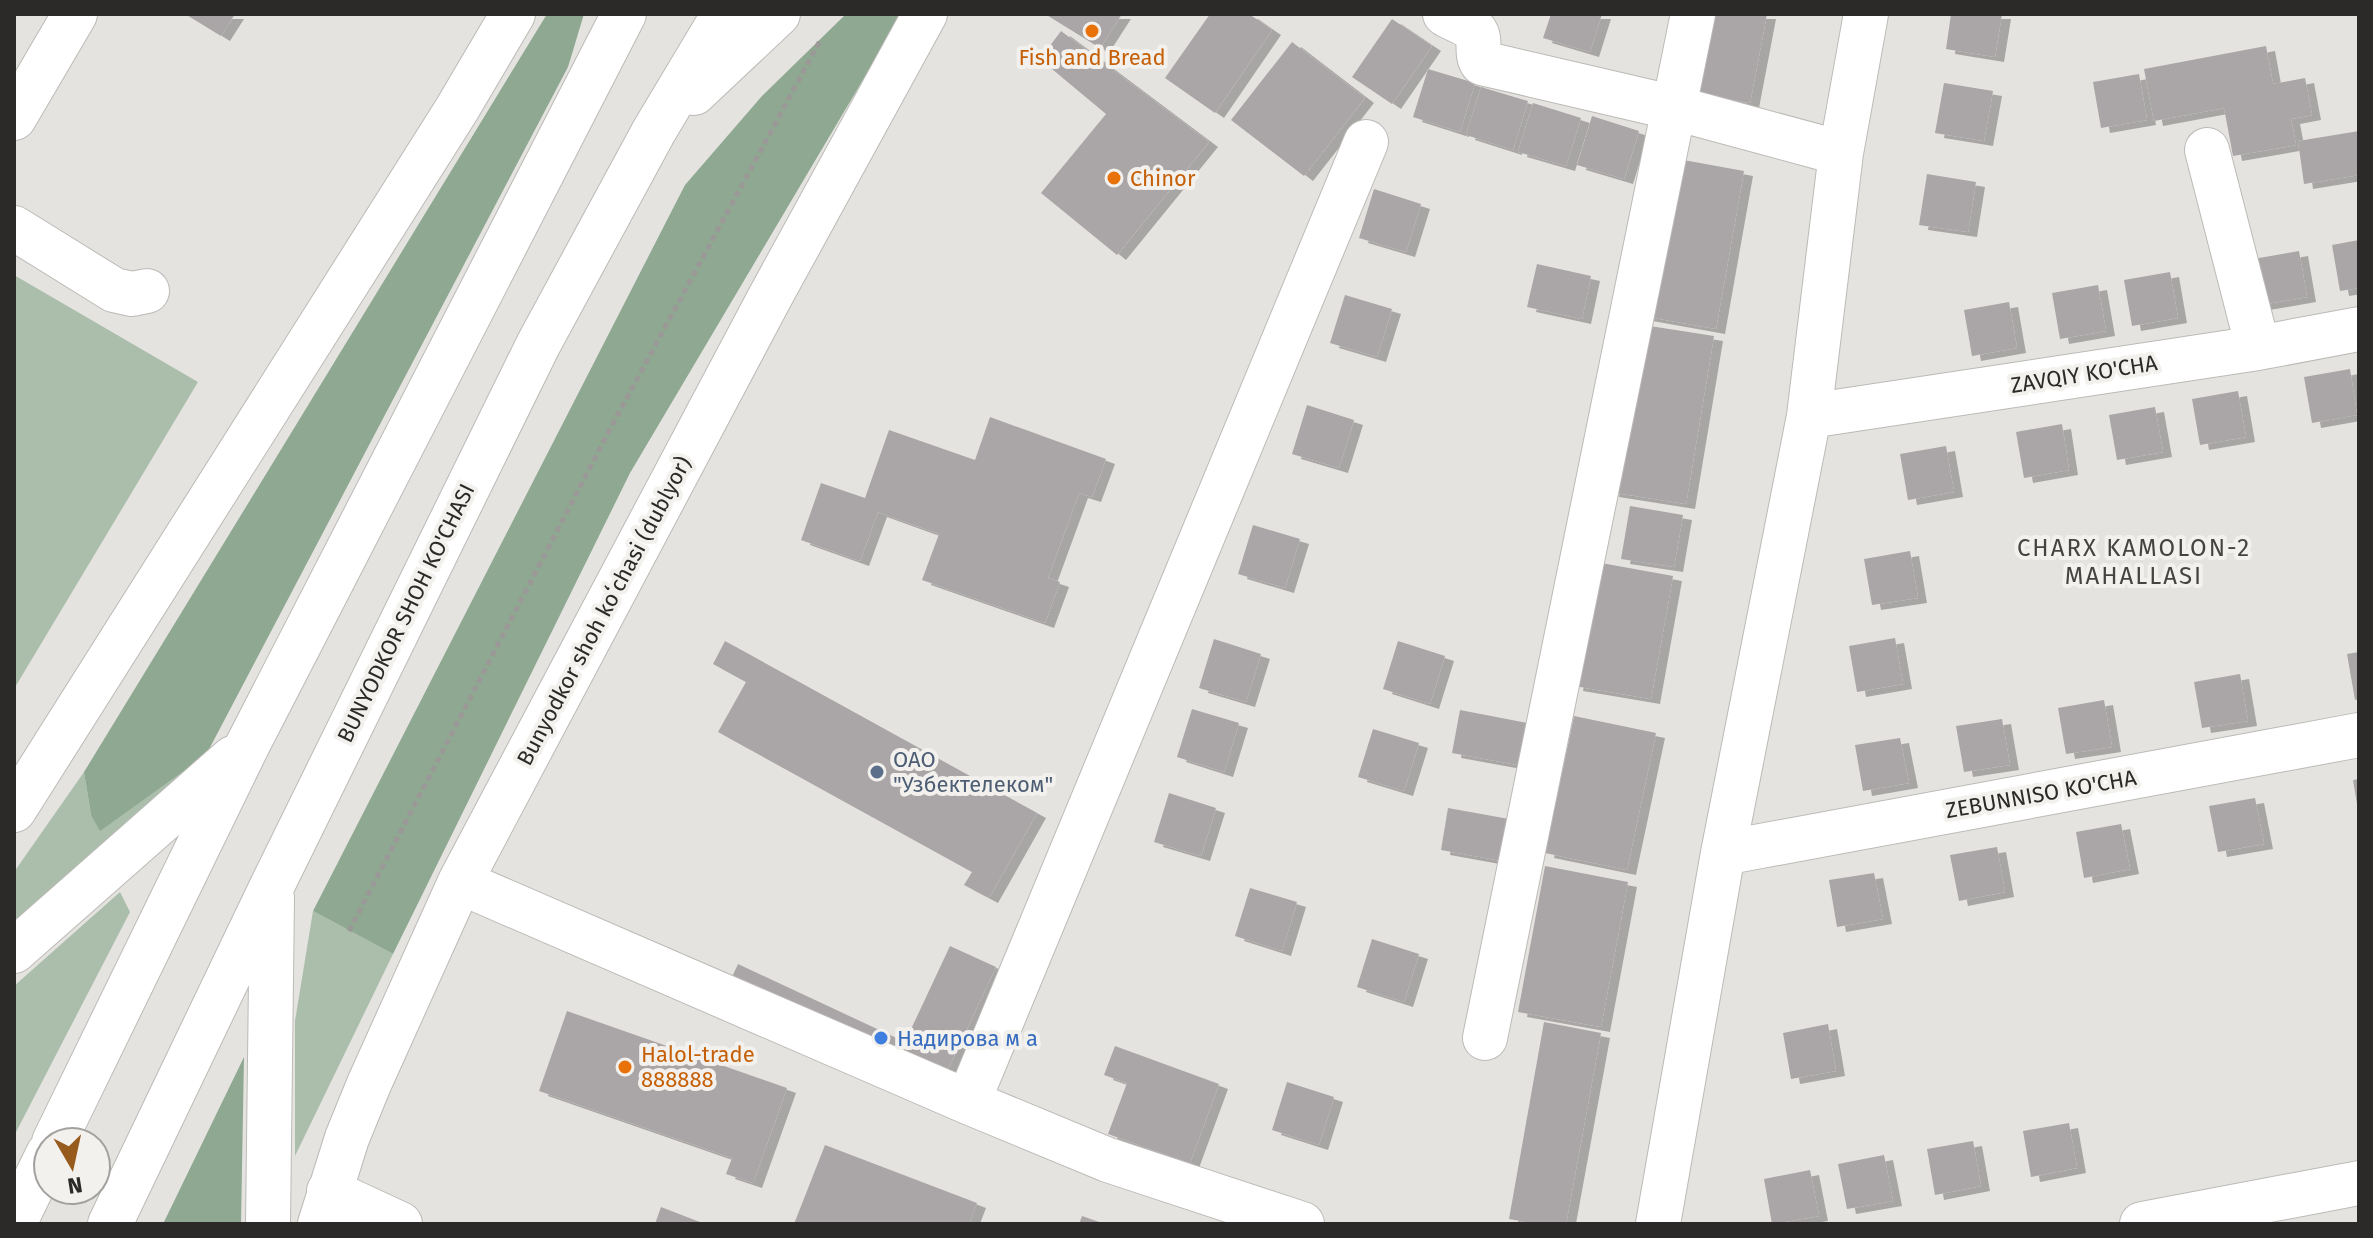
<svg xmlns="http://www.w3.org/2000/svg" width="2373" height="1238" viewBox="0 0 2373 1238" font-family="'Fira Sans',sans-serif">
<defs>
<filter id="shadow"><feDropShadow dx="9" dy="5" stdDeviation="0" flood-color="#0004"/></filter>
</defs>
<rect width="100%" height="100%" fill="#e5e3e0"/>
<path fill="#abbeac" d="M14 275 198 382 14 689Z
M206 755 14 930V872L84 772 91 815Z
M120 892 130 912 14 1136V986Z
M313 911 393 954 295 1156V1021Z"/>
<path fill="#8fa891" d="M547 14H584L568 67 206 755 100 831 91 815 84 772Z
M846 14H902L630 473 393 954 313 911 685 185 762 96Z
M244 1057 241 1224H163Z"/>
<path fill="#aaa6a7" filter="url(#shadow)" d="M185 14H235L221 36Z
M1045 14H1122L1100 48Z
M1210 14H1249L1272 30 1215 113 1165 78Z
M1551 14H1602L1590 52 1543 38Z
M1707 14H1767L1750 103 1692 92Z
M1951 14H2002L1995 57 1946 49Z
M1392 19 1432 46 1392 104 1352 77Z
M1061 31 1209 142 1117 255 1041 193 1106 114 1040 59Z
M1292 42 1365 98 1304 176 1231 120Z
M2266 46 2273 84 2305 78 2312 115 2291 119 2296 145 2233 156 2224 108 2154 121 2144 69Z
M1428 69 1475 83 1460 132 1413 117Z
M2139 74 2147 120 2101 128 2093 82Z
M1944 83 1993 91 1984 141 1935 133Z
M1481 87 1528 101 1513 150 1466 135Z
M1533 103 1581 118 1566 166 1518 152Z
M1592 116 1639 131 1624 179 1577 165Z
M2359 131V175L2304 184 2298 141Z
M1667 157 1744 171 1716 329 1638 315Z
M1927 174 1976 182 1968 232 1919 225Z
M1374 189 1421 204 1406 252 1359 238Z
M2359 240V288L2340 291 2332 245Z
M2299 251 2307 297 2261 305 2253 259Z
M1537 264 1591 276 1582 319 1527 307Z
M2170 272 2178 318 2132 326 2124 280Z
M2098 285 2106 331 2060 339 2052 293Z
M1345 295 1392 309 1377 357 1330 343Z
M2009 302 2017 348 1972 356 1964 310Z
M1637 324 1714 336 1686 504 1610 492Z
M2350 369 2357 415 2312 423 2304 377Z
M2238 391 2246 437 2200 445 2192 399Z
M1307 405 1354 420 1339 468 1292 454Z
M2155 407 2163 452 2117 460 2109 415Z
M990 417 1106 459 1092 497 1079 493 1048 578 1060 582 1045 623 922 580 939 534 878 512 860 561 801 540 821 483 865 498 889 430 975 460Z
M2062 424 2069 470 2024 478 2016 432Z
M1946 446 1954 492 1908 500 1900 454Z
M1630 506 1683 515 1674 567 1621 559Z
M1253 525 1300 539 1285 588 1238 574Z
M1910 551 1918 598 1872 605 1864 559Z
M1596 562 1673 576 1651 699 1574 686Z
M1895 638 1903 684 1857 692 1849 646Z
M1214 639 1261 654 1246 702 1199 688Z
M725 641 1037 813 989 898 964 885 972 872 718 732 746 682 713 664Z
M1398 641 1445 656 1430 704 1383 689Z
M2359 652V699L2355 700 2347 654Z
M2240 674 2248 721 2202 728 2194 682Z
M2104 700 2112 747 2066 754 2058 708Z
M1192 709 1239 723 1224 772 1177 757Z
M1460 710 1537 725 1529 767 1452 753Z
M1574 716 1656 733 1627 870 1545 853Z
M2002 719 2010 765 1964 772 1956 726Z
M1373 729 1419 743 1404 791 1358 777Z
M1900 738 1909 783 1863 791 1855 745Z
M2359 779V804H2357L2353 780Z
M1169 793 1216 808 1201 856 1154 842Z
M2255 798 2264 844 2218 852 2209 806Z
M1448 808 1520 821 1513 863 1441 850Z
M2121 824 2130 869 2084 878 2076 832Z
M1997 847 2005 892 1959 901 1950 855Z
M1545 866 1628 882 1601 1027 1518 1012Z
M1874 873 1883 919 1837 927 1829 880Z
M1250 888 1297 902 1282 951 1235 936Z
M1372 939 1419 954 1404 1002 1357 987Z
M950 946 996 967 939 1088 726 990 738 964 905 1042Z
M567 1011 787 1088 753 1183 726 1174 732 1158 539 1091Z
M1544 1022 1601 1033 1566 1224H1537L1509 1219Z
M1828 1024 1836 1071 1791 1079 1783 1033Z
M1115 1046 1219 1084 1190 1163 1108 1134 1127 1083 1104 1075Z
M1287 1082 1334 1097 1319 1145 1272 1130Z
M2069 1123 2077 1168 2031 1177 2023 1131Z
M1973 1141 1981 1186 1935 1195 1927 1149Z
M825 1145 977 1203 969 1224H794Z
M1884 1155 1893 1201 1847 1209 1838 1164Z
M1810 1170 1819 1216 1772 1224 1764 1179Z
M661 1207 705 1224H655Z
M1082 1216 1105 1224H1079Z"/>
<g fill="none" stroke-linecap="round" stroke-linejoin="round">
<defs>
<path id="minor" d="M1445 14C1453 19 1468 24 1475 31 1482 40 1475 53 1482 63L1675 108 1841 153
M14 118 75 14
M2207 150 2258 348
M14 228 114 290 132 294 147 291
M1809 416 2258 348 2359 329
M14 810 457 109 513 14
M1723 853 2359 735
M460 882 968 1102 1108 1160 1302 1224
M1485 1038 1693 14
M968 1102 1366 142
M329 1191 400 1224
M320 1224 347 1138 369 1084 460 882 770 297 925 14
M1658 1224 1723 853 1809 416 1841 153 1866 14
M2142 1224 2359 1183"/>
<path id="major" d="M694 93 778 14
M14 951 233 758
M54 1142 247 746 624 14
M14 1224 48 1154
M110 1224 272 886 538 345 654 131 724 14
M268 1224 272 898"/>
</defs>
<use href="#minor" stroke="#bcbab7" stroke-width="46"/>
<use href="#major" stroke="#bcbab7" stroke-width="46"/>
<path stroke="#9a9997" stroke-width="5" stroke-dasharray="6 4" stroke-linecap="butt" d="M349 931 609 431 821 39"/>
<use href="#minor" stroke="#fff" stroke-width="44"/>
<use href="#major" stroke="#fff" stroke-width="44"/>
</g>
<g fill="#e8710a" stroke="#f3f1ed" stroke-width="3">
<circle cx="1092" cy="31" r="8"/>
<circle cx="1114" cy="178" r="8"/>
<circle cx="625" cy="1067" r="8"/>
</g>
<circle fill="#5c6f8a" stroke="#f3f1ed" stroke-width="3" cx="877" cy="772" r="8"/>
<circle fill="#3f7fe0" stroke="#f3f1ed" stroke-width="3" cx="881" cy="1038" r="8"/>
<g text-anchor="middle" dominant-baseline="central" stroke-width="8" stroke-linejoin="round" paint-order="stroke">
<g font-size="22" fill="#c56008" stroke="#f3f1ed" text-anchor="start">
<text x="1092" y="57" text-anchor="middle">Fish and Bread</text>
<text x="1130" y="178">Chinor</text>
<text x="641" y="1054">Halol-trade<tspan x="641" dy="25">888888</tspan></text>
</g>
<g font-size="22" fill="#2b2a29" stroke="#f3f1ed">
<text transform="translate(2084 374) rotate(-9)">ZAVQIY KO'CHA</text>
<text transform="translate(604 611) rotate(-62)">Bunyodkor shoh koʻchasi (dublyor)</text>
<text transform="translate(406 613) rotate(-64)">BUNYODKOR SHOH KO'CHASI</text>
<text transform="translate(2041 794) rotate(-10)">ZEBUNNISO KO'CHA</text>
</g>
<g font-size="22" fill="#4e5e75" stroke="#f3f1ed" text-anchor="start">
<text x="893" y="759">ОАО<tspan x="893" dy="25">"Узбектелеком"</tspan></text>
</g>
<g font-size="22" fill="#366cbe" stroke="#f3f1ed" text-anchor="start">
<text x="897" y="1038">Надирова м а</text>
</g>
<g font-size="24" letter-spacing="2" fill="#454441" stroke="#f3f1ed">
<text x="2134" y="548">CHARX KAMOLON-2<tspan x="2134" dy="28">MAHALLASI</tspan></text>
</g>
</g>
<rect width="2373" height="1238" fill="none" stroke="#2b2a29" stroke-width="32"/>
<g transform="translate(72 1166) rotate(171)"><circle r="38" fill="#f3f1ed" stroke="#a3a19f" stroke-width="2"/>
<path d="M0-6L14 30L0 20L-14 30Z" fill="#975b1d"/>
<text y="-12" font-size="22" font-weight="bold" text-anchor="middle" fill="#2b2a29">N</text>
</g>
</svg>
